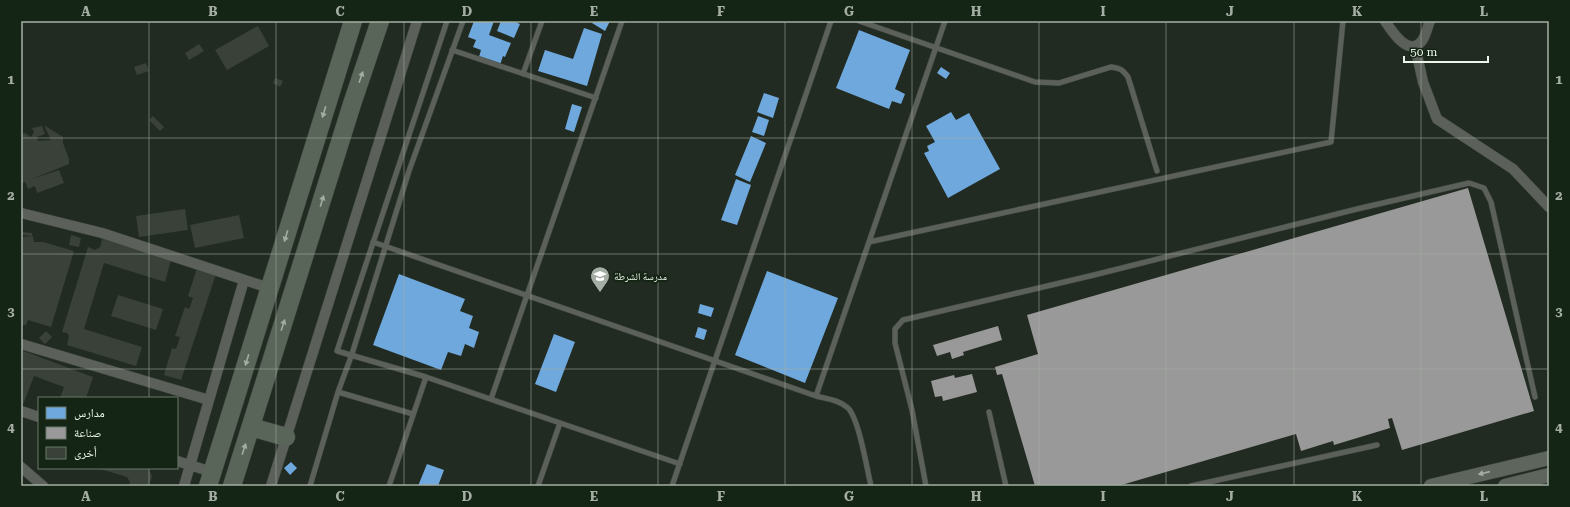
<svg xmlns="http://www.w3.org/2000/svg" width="1570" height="507" viewBox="0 0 1570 507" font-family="'Roboto Serif','Noto Naskh Arabic',serif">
<rect width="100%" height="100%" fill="#222b22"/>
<path fill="#6fa8dc" d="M474 21H494L489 35 511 43 505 57 503 56 500 65 479 57 481 50 473 47 476 40 468 37Z
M501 21H513L520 24 514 38 497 31Z
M594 21H610L605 31 592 23Z
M584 28 602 34 587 86 538 71 545 50 573 59Z
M859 30 910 50 895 89 905 94 901 104 892 101 889 109 836 88Z
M941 67 950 73 946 79 937 73Z
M764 93 779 98 773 118 757 112Z
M572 104 582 107 574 132 565 129Z
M951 112 956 120 969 113 1000 169 948 198 924 153 929 151 927 146 935 142 926 126Z
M758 116 769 120 764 136 752 132Z
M751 136 766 143 750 182 735 175Z
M736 179 751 185 737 225 721 220Z
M767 271 838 298 805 383 735 355Z
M399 274 465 299 460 311 473 316 469 328 479 332 474 348 465 344 461 356 448 352 441 370 373 345Z
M700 304 714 308 711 317 698 313Z
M698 327 707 330 704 340 695 337Z
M554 334 575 342 556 392 535 384Z
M291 462 297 468 290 475 284 468Z
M427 464 444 470 438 486H418Z"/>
<path fill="#999" d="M1468 188 1534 411 1402 450 1392 418 1388 419 1390 428 1334 445 1333 441 1301 451 1296 434 1118 486H1035L1002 374 997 375 995 367 1038 354 1027 315Z
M998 326 1002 340 963 352 964 355 952 359 950 352 937 356 933 345Z
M972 374 977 392 943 401 942 396 935 397 931 381 954 375 955 378Z"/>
<path fill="#394139" d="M258 26 269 46 227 70 215 50Z
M199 44 204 51 189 60 185 53Z
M146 63 149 71 137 75 134 67Z
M275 78 283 81 280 87 273 83Z
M153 116 164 127 160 131 149 120Z
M44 125 63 137V143L69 159V164L32 179 59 170 64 183 37 193 35 186 28 189 25 182 21 184V135L25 133 31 137 34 132 32 128 42 126 45 134 37 137 38 141 51 140Z
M185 209 188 230 139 237 136 216Z
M239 215 244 238 195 248 190 225Z
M22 232 32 233V236L22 235Z
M71 235 81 238 79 247 69 245Z
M33 236 34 242H43L74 251 51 327 28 320 26 325H21V237Z
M102 239 171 260 165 282 104 263 84 329 142 347 136 366 67 345 69 336 67 333 62 332 88 247 95 250 100 247Z
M197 268 216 274 181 380 164 375 172 348 176 349 180 337 175 336 185 307 189 309 193 298 188 296Z
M118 295 163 309 156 330 111 316Z
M46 331 52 337 45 344 39 338Z
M21 350 93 377 86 398H60L64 387 34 376 21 410Z
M97 468H148L152 476 149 486H129L130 482 127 477Z"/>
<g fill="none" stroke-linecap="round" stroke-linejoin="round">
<defs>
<path id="lane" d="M447 21 337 351 426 377 680 464
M859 21 1035 82 1059 83 1111 67C1120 68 1123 70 1128 77L1157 171
M452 50 596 98
M523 74 542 21
M373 242 816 396 945 21
M869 242 1331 142 1343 21
M338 392 413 414
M816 396C828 399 839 400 848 408 859 419 867 469 871 486
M491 399 622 21
M989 412 1006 486
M310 486 338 392 352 354 409 171 463 21
M389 486 426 377
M538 486 560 423
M672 486 831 21
M926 486 912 410 895 343V329L903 320 1094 275 1357 209 1469 183 1484 188 1491 202 1535 397
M1191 486 1377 445"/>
<path id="street" d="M1385 21C1391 30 1408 57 1421 42 1426 37 1427 27 1430 21
M1415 46 1423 82 1437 119 1513 169 1549 207
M21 213 102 233 269 288
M21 344 209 400
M21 411 39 417
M177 461 212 472
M21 467 43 486
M184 486 244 280
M271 486 417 21"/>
<path id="secondary" d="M1431 486 1549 458
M1505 486 1549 475"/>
<path id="highway" d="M251 427 286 437
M208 486 353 21
M232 486 352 104 380 21"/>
</defs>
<use href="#lane" stroke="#414840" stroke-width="6"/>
<use href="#street" stroke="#414840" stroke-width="11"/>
<use href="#secondary" stroke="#414840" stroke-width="15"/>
<use href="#highway" stroke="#414840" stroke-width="19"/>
<use href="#lane" stroke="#5b615a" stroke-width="5"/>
<use href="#street" stroke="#5b615a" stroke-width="10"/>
<use href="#secondary" stroke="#5d655d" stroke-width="14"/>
<use href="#highway" stroke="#586558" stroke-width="18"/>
</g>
<defs><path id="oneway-solid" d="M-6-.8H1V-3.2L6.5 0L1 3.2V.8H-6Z"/></defs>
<g fill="#a2ada1">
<use href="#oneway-solid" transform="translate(361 77) rotate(-71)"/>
<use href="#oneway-solid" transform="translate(324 112) rotate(107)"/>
<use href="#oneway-solid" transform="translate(322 201) rotate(-73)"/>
<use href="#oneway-solid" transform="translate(286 236) rotate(107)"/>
<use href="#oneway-solid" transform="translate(283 325) rotate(-72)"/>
<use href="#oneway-solid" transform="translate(247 360) rotate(107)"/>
<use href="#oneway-solid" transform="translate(244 449) rotate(-72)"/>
</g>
<use fill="#a4ada4" href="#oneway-solid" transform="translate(1484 473) rotate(167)"/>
<path fill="none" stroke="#a5aea4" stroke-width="1" stroke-opacity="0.55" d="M149 21V398M276 21V486M404 21V486M531 21V486M658 21V486M785 21V486M912 21V486M1039 21V486M1166 21V486M1294 21V486M1421 21V486M21 138H1549M21 254H1549M21 369H1549M149 468V486"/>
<defs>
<symbol id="university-pin" viewBox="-11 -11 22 30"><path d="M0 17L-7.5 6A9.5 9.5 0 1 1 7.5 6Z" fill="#a5aea4" stroke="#152515"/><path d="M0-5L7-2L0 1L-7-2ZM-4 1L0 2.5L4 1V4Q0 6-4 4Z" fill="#fff"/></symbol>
</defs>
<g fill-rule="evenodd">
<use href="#university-pin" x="589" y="265" width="22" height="30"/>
</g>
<g text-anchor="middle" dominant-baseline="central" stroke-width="4" stroke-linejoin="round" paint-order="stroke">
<g font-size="10" fill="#ebf5ea" stroke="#152515" text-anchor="start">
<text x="614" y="276">مدرسة الشرطة</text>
</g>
</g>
<rect width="1570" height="507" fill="none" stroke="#152515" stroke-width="44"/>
<rect x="38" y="397" width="140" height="72" fill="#152515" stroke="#6b786a"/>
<rect x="46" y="407" width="20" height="12" fill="#6fa8dc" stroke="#6b786a"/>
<text x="74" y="417" font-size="12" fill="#ebf5ea">مدارس</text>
<rect x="46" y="427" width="20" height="12" fill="#999999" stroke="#6b786a"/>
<text x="74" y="437" font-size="12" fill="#ebf5ea">صناعة</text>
<rect x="46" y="447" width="20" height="12" fill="#394139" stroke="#6b786a"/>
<text x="74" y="457" font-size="12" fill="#ebf5ea">أخرى</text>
<path d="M1404 56v6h84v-6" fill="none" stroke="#ebf5ea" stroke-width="2"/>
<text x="1410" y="56" font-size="12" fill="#ebf5ea" stroke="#152515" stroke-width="3" paint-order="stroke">50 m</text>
<rect x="22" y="22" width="1526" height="463" fill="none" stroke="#a5aea4" stroke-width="1.5"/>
<g font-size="13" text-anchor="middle" font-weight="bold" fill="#a5aea4">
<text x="86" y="16">A</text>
<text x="213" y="16">B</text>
<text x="340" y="16">C</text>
<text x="467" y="16">D</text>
<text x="594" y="16">E</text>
<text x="721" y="16">F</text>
<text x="849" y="16">G</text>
<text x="976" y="16">H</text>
<text x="1103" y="16">I</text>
<text x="1230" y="16">J</text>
<text x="1357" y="16">K</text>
<text x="1484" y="16">L</text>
<text x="11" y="84">1</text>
<text x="1559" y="84">1</text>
<text x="11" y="200">2</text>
<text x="1559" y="200">2</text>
<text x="11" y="316">3</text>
<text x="1559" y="316">3</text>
<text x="11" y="432">4</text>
<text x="1559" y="432">4</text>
<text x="86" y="501">A</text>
<text x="213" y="501">B</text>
<text x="340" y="501">C</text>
<text x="467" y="501">D</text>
<text x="594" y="501">E</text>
<text x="721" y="501">F</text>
<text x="849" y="501">G</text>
<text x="976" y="501">H</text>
<text x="1103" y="501">I</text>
<text x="1230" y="501">J</text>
<text x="1357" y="501">K</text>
<text x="1484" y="501">L</text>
</g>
</svg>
